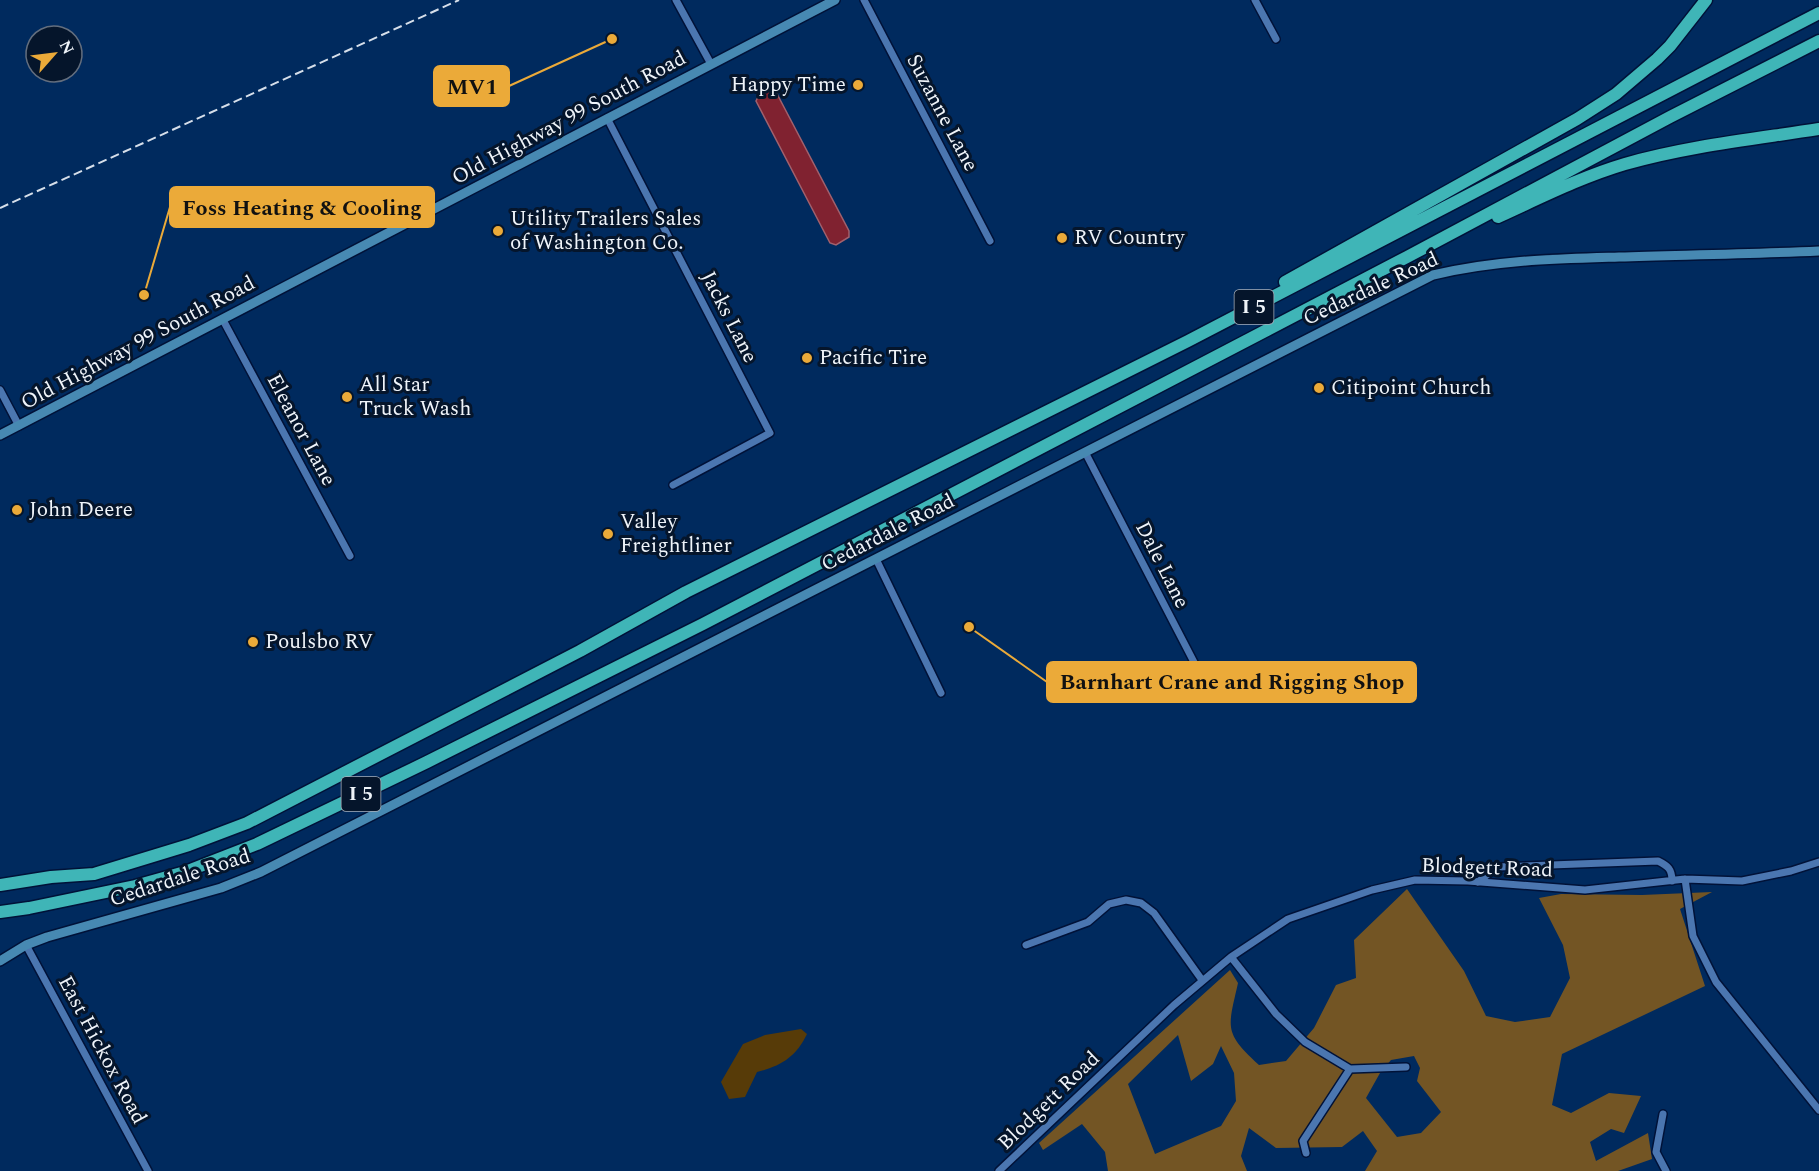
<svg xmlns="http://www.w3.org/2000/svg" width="1819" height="1171" viewBox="0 0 1819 1171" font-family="Spectral,serif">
<rect width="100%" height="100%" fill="#002a5e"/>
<path fill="#573b08" d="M801 1029 807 1034C796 1057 781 1066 757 1072L745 1097 729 1099 721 1082 743 1044 765 1035Z"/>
<path fill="#735524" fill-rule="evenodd" d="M1407 889 1464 971 1486 1016 1515 1022 1550 1017 1570 978 1563 945 1539 898 1561 894 1642 895 1712 892 1680 909 1705 986 1562 1054 1552 1105 1571 1113 1609 1093 1641 1096 1624 1133 1611 1129 1590 1142 1596 1161 1648 1133 1652 1159 1618 1171H1365L1377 1151 1363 1131 1342 1147 1276 1148 1249 1128 1241 1156 1247 1171H1108L1105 1152 1082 1124 1043 1150 1039 1143 1230 970 1238 983C1228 1028 1223 1032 1259 1065L1286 1061 1314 1028 1336 985 1356 978 1354 940ZM1178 1035 1191 1081 1213 1064 1221 1046 1234 1073 1236 1101 1221 1126 1155 1154 1128 1084ZM1414 1056 1420 1068 1417 1081 1441 1112 1421 1133 1397 1137 1366 1098 1380 1073 1391 1060Z"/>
<path fill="#802230" stroke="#a1616d" stroke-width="1.5" d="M770 88 776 92 849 231V237L836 245 830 243 756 101 759 95Z"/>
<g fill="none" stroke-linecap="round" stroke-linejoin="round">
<defs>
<path id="street" d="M676 0 711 64
M864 0 990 241
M1255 0 1276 39
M607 118 770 433 673 485
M223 320 350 556
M0 390 19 426
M1085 452 1210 693
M876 559 941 693
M1685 879 1693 936 1716 982 1819 1110
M1478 882 1497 867 1658 861C1668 866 1672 869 1672 881
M26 945 148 1171
M1026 945 1088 922 1109 904 1126 900 1141 903 1154 913 1202 980
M1231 957 1276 1014 1305 1042 1350 1069 1406 1067
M1663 1114 1656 1152 1666 1171
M1306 1153 1303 1141 1350 1069
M999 1171 1174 1005 1231 957 1288 919 1372 890 1415 880 1468 881 1585 890 1685 879 1742 881 1791 871 1819 862"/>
<path id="secondary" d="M0 435 835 0
M0 961 26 945 47 937 221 888 261 872 1433 275C1496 260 1554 259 1619 257 1685 255 1752 254 1819 251"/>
<path id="highway" d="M1498 217C1540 198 1581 177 1625 164 1688 146 1755 139 1819 129
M1285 282 1577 119 1616 94 1657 59 1670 46 1706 0
M0 885 51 877 94 874 189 845 247 823 580 651 686 592 1188 341 1819 13
M0 912 29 908 135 886 185 872 257 844 427 762 703 624 1407 257 1670 117 1819 41"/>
</defs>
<use href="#street" stroke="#001238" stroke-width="10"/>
<use href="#secondary" stroke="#001238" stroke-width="12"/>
<use href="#highway" stroke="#001238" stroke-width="15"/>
<use href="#street" stroke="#4b76b0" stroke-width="7"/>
<use href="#secondary" stroke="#4789b2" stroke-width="9"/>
<use href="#highway" stroke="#3fb5b7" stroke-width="12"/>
<path stroke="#d6dfea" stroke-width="2" stroke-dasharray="9 4.5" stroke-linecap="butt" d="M0 208 459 0"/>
</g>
<g fill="#ebaa39" stroke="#05152b" stroke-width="2">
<circle cx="858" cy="85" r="6"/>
<circle cx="498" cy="231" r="6"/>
<circle cx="1062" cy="238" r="6"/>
<circle cx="807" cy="358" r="6"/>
<circle cx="1319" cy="388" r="6"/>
<circle cx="347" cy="397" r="6"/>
<circle cx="17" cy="510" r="6"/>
<circle cx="608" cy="534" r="6"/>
<circle cx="253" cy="642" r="6"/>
</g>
<g text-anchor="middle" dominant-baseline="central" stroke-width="6" stroke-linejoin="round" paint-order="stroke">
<g fill="#05152b" stroke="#a9b1bc" stroke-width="1.5">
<rect x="1234.5" y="290" width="39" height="34" rx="4.5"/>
<rect x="341.5" y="777" width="39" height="34" rx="4.5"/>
</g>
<g font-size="20" font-weight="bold" fill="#eff4fa">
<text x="1254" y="307">I 5</text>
<text x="361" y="794">I 5</text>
</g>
<g font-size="21" fill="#eff4fa" stroke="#05152b" text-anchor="start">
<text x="846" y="85" text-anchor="end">Happy Time</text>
<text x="510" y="219">Utility Trailers Sales<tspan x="510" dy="24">of Washington Co.</tspan></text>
<text x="1074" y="238">RV Country</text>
<text x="819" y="358">Pacific Tire</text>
<text x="359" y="385">All Star<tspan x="359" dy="24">Truck Wash</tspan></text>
<text x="1331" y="388">Citipoint Church</text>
<text x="29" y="510">John Deere</text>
<text x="620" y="522">Valley<tspan x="620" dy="24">Freightliner</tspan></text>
<text x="265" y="642">Poulsbo RV</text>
</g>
<g font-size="21" fill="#eff4fa" stroke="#05152b">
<text transform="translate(942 113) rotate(62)">Suzanne Lane</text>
<text transform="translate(569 118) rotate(-28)">Old Highway 99 South Road</text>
<text transform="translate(1371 289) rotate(-25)">Cedardale Road</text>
<text transform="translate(729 317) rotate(63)">Jacks Lane</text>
<text transform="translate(138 343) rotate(-28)">Old Highway 99 South Road</text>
<text transform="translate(301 430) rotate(62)">Eleanor Lane</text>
<text transform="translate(888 533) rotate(-27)">Cedardale Road</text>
<text transform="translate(1162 565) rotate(63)">Dale Lane</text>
<text transform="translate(1487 868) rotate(2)">Blodgett Road</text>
<text transform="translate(180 878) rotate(-18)">Cedardale Road</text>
<text transform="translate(102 1050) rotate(62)">East Hickox Road</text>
<text transform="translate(1049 1101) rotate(-44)">Blodgett Road</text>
</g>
</g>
<path fill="none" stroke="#ebaa39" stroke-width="2" d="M612 39L509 86M144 295L170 207M969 627L1047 682"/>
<g fill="#ebaa39" stroke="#05152b" stroke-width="2">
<circle cx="612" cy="39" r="6"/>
<circle cx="144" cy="295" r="6"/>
<circle cx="969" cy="627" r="6"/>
</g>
<g fill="#ebaa39" stroke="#ebaa39" stroke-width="2">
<rect x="434" y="66" width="75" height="40" rx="6"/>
<rect x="170" y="187" width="264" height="40" rx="6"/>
<rect x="1047" y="662" width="369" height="40" rx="6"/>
</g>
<g font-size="22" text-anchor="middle" font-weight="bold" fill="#111">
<text x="472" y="94">MV1</text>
<text x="302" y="215">Foss Heating &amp; Cooling</text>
<text x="1232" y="689">Barnhart Crane and Rigging Shop</text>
</g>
<g transform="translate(54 54) rotate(62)"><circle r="28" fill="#05152b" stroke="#636e7e" stroke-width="1.5"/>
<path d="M0-4.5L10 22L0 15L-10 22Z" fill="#ebaa39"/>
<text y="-9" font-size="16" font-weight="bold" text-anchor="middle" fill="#eff4fa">N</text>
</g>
</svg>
